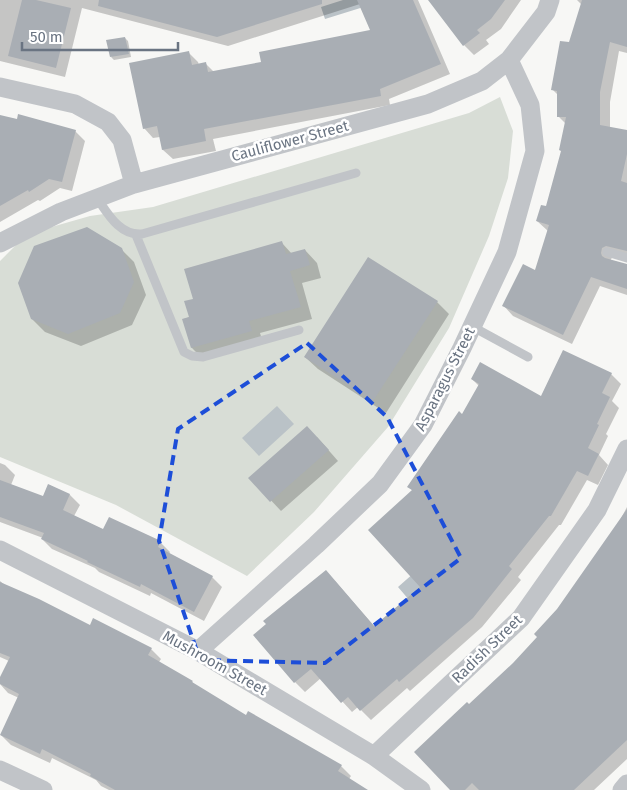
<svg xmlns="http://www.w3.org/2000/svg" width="627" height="790" viewBox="0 0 627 790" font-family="'Fira Sans',sans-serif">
<rect width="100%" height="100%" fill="#f7f7f5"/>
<path fill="#d8ddd6" d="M500 97 513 131 508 178 489 236 449 328 388 427 314 512 247 576 116 505 0 457V261L27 234 90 216 153 207 469 113Z"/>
<path fill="#bac2c7" d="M343 0H368L370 5 325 19 321 7Z
M277 406 294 424 259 456 242 438Z
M431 558 444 572 410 601 398 587Z"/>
<path fill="#0003" d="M0 0H418L450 74 389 99 390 105 213 139 216 151 173 159 163 150 160 137 153 138 144 128 188 52 198 62 199 65 206 64 214 72 263 63 372 31 360 4 228 46 82 8 65 77 0 61Z
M430 0H521L501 29 486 40 489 44 474 55 464 45Z
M577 0H627V53L619 51 610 102V128L627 132V257L613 256 610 261 627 265V295L600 286 572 344 513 316 504 306 536 272 548 231 537 221 547 208 562 152 566 124 558 116V95L553 90 570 44 582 5Z
M125 38 128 41 131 57 114 60 111 57Z
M0 116 75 131 85 141 72 191 60 188 40 201 38 200 0 222Z
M282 243 292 254 305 250 317 263 321 278 302 283 312 319 260 333 263 343 204 360 192 348 184 319 190 317 195 300Z
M121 249 134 262 146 295 132 325 81 346 45 332 32 319Z
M437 302 449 314 386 413 318 369 305 357Z
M611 374 621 384 612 401 619 408 606 434 608 436 599 455 608 465 598 485 587 480 561 525H559L518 577 521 580 482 627 410 691 407 688 371 720 358 707 352 712 321 678 305 692 295 682 255 635 335 581 375 627 421 587 413 491 409 487 463 415 479 386 472 379 541 398Z
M317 437 338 461 281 511 250 478Z
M0 463 5 465 15 475 11 485 43 497 49 485 70 495 80 505 74 516 104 530 160 542 170 552 169 554 212 577 222 587 204 621 151 593 150 596 99 572 95 568 52 549 42 539 43 538 0 522Z
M627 507V759L594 790H451L469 705 514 664 539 637 618 524Z
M0 581 6 586 90 626 151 649 161 659 159 662 192 682 197 687 246 717 249 713 341 766 351 776 349 779 365 790H109L101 786 96 780 52 758 50 763 11 745 1 735 19 698 8 693 0 684V680L9 661 0 657Z"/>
<path fill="#a9aeb4" d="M22 0H36L71 8 56 68 8 56Z
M99 0H322V4L217 37 98 6Z
M357 0H413L441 64 380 89 381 96 204 129 206 141 162 150 157 126 143 129 129 63 189 51 192 65 206 62 208 72 261 62 259 52 370 30Z
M428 0H505L491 19 477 30 480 33 463 46Z
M582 0H627V47L610 42 600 92V125L627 130V154L621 181 627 183V251L606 246 602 248 601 253 602 256 605 258 627 264V289L591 277 563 335 502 306 523 264 535 270 549 225 536 221 541 205 546 206 561 151 559 150 566 117H557V91L551 90 560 41 569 42Z
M125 37 129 54 110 57 106 40Z
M18 114 76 130 62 182 49 179 29 192 28 190 0 206V115L17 119Z
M87 227 122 248 134 282 120 313 68 334 31 319 18 283 34 246Z
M282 241 286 254 305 249 310 265 290 271 301 307 249 321 252 331 191 348 182 319 189 317 184 301 193 299 184 269Z
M368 257 438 301 373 401 304 357Z
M563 350 612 373 602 393 610 397 597 424 599 425 588 448 599 454 588 476 577 471 551 516H549L509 566 512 569 473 618 399 682 397 679 360 711 348 697 341 703 311 669 294 683 253 635 266 624 263 621 326 570 374 626 420 587 368 530 412 490 407 487 459 411 462 414 479 384 471 379 480 362 541 396Z
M307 426 329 450 270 502 248 478Z
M0 480 43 496 48 484 70 494 63 510 103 529 109 517 161 541 158 547 213 576 194 612 141 584 140 587 87 562 88 561 41 539 44 533 0 517Z
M627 509V740L574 790H479L472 783 465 790H450L414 752 467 702 469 704 513 663 537 637 534 634 557 609Z
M0 582 39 599 90 625 93 618 152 648 148 655 193 681 192 682 246 715 248 711 342 765 338 771 368 790H115L90 776 91 774 42 749 40 754 0 735 19 694 0 684V677L10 657 0 653Z"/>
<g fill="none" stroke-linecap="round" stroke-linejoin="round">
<path stroke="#c1c4c8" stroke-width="9" d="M97 198C108 214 120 236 142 234L356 173
M136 235 184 352 192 356 203 357 299 330
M607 252 627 258
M473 327 528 357"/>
<path stroke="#c1c4c8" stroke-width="19" d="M0 87 75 104 108 122 122 140 134 184
M0 243 61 212 134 184 428 104 482 81 509 60 546 12 550 0
M0 550 198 651 374 756 421 790
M198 651 316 545 380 484 423 425 462 348 507 252 535 151 530 105 509 60
M374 756 521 618 597 510 627 449
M0 770 43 790
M622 790 627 784"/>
</g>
<path fill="none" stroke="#1d4ed8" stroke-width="4" stroke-dasharray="10 6" stroke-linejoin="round" d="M307 343 387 417 461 558 325 663 200 660 159 541 178 429Z"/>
<g text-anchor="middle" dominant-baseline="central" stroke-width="5" stroke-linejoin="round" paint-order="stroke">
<g font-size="15" fill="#6a7482" stroke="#fff">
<text transform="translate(290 141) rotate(-15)">Cauliflower Street</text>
<text transform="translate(445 379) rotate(-63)">Asparagus Street</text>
<text transform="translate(487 649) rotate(-44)">Radish Street</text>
<text transform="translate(215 663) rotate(29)">Mushroom Street</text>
</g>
</g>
<path d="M22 42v8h156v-8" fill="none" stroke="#6a7482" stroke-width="2.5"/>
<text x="30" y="42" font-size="15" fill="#6a7482" stroke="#ffffff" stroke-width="4" paint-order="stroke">50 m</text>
</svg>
